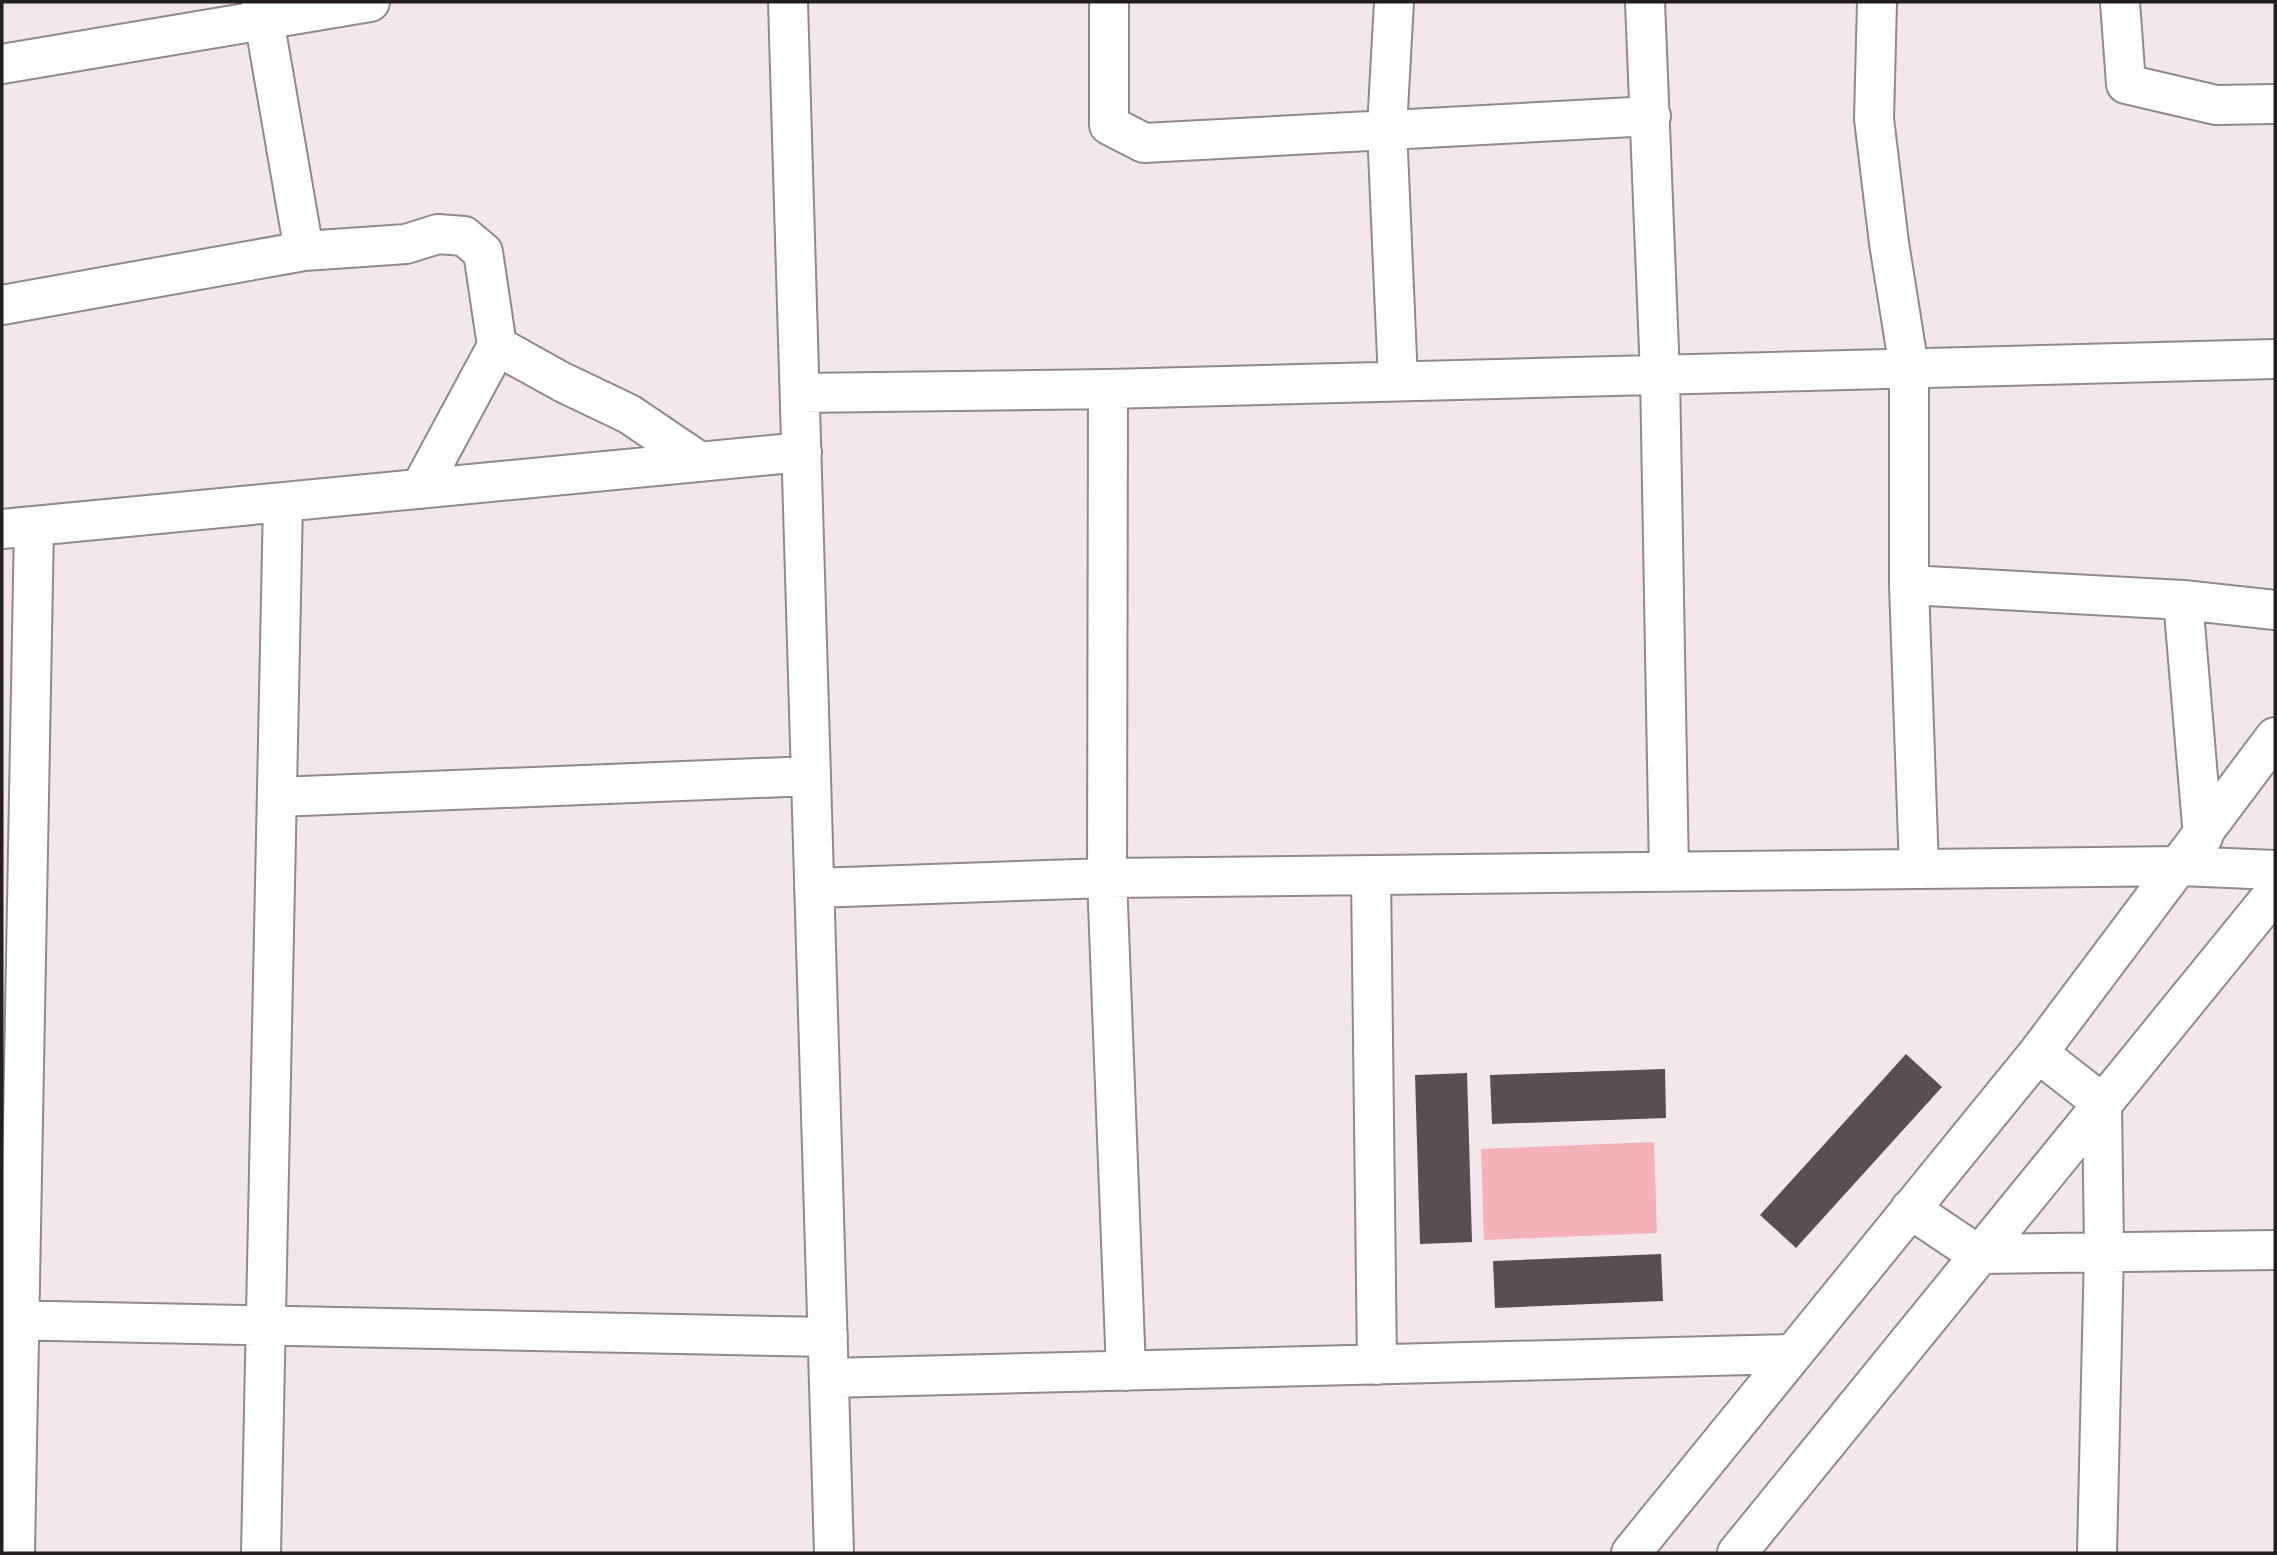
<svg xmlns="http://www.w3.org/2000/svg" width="2277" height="1555" viewBox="0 0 2277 1555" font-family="'Fira Sans',sans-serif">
<rect width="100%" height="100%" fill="#f2e8e9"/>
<path fill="#f5b2bb" d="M1654 1142 1657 1233 1484 1240 1481 1149Z"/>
<path fill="#574f50" d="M1906 1054 1942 1087 1796 1248 1760 1215Z
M1665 1069 1666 1118 1492 1124 1490 1075Z
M1467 1073 1472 1242 1420 1244 1415 1075Z
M1661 1254 1663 1301 1495 1308 1493 1261Z"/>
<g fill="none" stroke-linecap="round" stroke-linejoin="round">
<defs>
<path id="minor" d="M261 2 304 251
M788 2 834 1553
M1109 2V125L1144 143 1651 116
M1394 2 1387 128 1398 381
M1645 2 1660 375 1669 872
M1877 2 1874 119 1889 243 1909 368V585L1919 869
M2120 2 2126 84 2216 105 2275 104
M2 64 370 2
M2 305 304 251 406 244 438 234 464 236 483 252 497 346 420 489
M497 346 562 382 629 414 700 462
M1108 389 1107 878 1126 1371
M800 393 1108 389 2275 359
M2 529 802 452
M1909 585 2183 600 2275 610
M2183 600 2203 837
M277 797 811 776
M1371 875 1377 1365
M814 888 1107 878 2181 866 2275 870
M2038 1053 2102 1103 2104 1250 2097 1553
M1910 1209 1977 1254 2275 1250
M2 1320 828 1337
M829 1378 1792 1354
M15 1553 34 526
M261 1553 283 502
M1631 1553 2038 1053 2275 737
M1737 1553 2275 892"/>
</defs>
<use href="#minor" stroke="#92898a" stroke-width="42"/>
<use href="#minor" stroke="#fff" stroke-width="38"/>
</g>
<rect width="2277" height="1555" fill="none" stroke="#231f20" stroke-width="7"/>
</svg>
